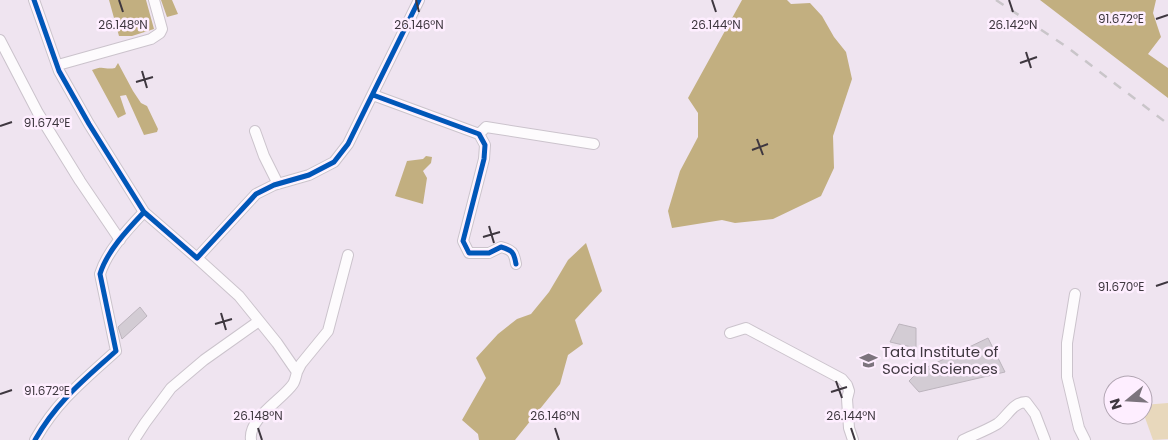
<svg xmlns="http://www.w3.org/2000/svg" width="1168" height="440" viewBox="0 0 1168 440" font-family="Poppins,sans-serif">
<rect width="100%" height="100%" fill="#efe4f0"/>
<path fill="#e8d8bc" d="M1168 403V439L1153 440 1143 412V405Z"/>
<path fill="#c2af80" d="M109 0H146L154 29 132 36H119Z
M161 0H172L178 14 167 17Z
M742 0H787L791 4 810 3 822 16 834 37 846 52 852 79 833 136 834 168 821 196 773 219 735 223 722 220 672 228 668 211 680 171 698 137V113L688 98Z
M1040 0H1156L1153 13 1161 37 1148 54 1168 68V98Z
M118 63 133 91 141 103 147 106 158 129 157 132 144 135 126 95 120 96 126 114 118 118 92 70C104 65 104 70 115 68Z
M426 156 432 157 431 163 423 171 427 178 423 204 395 196 407 161 423 159Z
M586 243 602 291 575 320 583 344 568 355 560 384 515 440H479L478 434 462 420 486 378 476 358 498 334 517 319 531 314 549 292 568 260Z"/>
<path fill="#d3ccd4" stroke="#bcb4bd" d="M140 307 147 316 122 339 118 327Z
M899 324 916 328V348L890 342Z
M988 338 1005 372 919 392 909 381 919 371Z"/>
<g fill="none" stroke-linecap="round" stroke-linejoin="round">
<defs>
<path id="minor" d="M34 0 59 71 89 124 144 212
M0 40 38 113 80 181 120 240
M58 65 151 39 160 33 162 29 154 0
M373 95 479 134 485 145 484 159 463 241 469 253H489L501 247C512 250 514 252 516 264
M255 131 264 156 278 184
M479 134 486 127 594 144
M197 258 239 296 277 343 297 372C296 376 295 381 293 384 282 400 248 418 251 440
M1075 294 1067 343V377L1079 428 1085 440
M730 333 746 328 842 379 847 385 849 391 847 399 849 428 853 440
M297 372 301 364 328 331 348 255
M35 440C57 401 84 380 116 351L100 274C107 251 128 229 144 212L197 258 256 194 274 185 309 175 334 162 348 144 419 0
M134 440 145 423 171 388 204 360 259 321
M963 440C974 435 987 430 997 424 1007 417 1013 402 1026 402L1035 414 1045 440"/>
</defs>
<use href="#minor" stroke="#cbc3cc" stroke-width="12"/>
<use href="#minor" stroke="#fdfbfd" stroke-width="10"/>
<path stroke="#c9c5c9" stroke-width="2.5" stroke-dasharray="9 9" stroke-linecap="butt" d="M996 0 1067 47 1168 124"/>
<defs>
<path id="cycleway" d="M34 0 59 71 89 124 144 212
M373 95 479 134 485 145 484 159 463 241 469 253H489L501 247C512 250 514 252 516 264
M35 440C57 401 84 380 116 351L100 274C107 251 128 229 144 212L197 258 256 194 274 185 309 175 334 162 348 144 419 0"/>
</defs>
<use href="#cycleway" stroke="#feeeff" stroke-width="8"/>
<use href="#cycleway" stroke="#0057b8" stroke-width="5"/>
</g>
<path fill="none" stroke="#3e373f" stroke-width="2" d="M119 0 123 12M416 0 419 12M712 0 716 12M1009 0 1013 12M1156 19 1168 15M1026 52 1031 68M1020 63 1037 57M142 71 147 88M136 82 153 77M0 126 12 122M757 139 763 155M752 150 768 144M489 226 494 243M483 237 500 232M1156 286 1168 282M221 313 226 330M215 324 232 319M836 381 842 398M831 392 847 387M0 394 12 390M258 428 262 440M555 428 559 440M851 428 855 440"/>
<defs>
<symbol id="university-bare" viewBox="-9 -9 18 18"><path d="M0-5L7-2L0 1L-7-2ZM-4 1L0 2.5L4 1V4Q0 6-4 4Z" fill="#7c747d" stroke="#feeeff" stroke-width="2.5" paint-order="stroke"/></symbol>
</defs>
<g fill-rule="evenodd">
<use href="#university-bare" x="856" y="348" width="25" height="25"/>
</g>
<g text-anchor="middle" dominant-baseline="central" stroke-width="5" stroke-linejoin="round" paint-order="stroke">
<g font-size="15" fill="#3e373f" stroke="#feeeff" text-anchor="start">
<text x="882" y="351">Tata Institute of<tspan x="882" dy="17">Social Sciences</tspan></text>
</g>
</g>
<g font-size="12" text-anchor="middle" fill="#3e373f" stroke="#feeeff" stroke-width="5" stroke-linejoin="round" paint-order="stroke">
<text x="1121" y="23">91.672°E</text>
<text x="123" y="29">26.148°N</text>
<text x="419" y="29">26.146°N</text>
<text x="716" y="29">26.144°N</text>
<text x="1013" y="29">26.142°N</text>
<text x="47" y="127">91.674°E</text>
<text x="1121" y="291">91.670°E</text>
<text x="47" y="395">91.672°E</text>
<text x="258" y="420">26.148°N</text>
<text x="555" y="420">26.146°N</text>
<text x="851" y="420">26.144°N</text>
</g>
<g transform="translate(1128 400) rotate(252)"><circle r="24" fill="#feeeff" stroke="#b1a5b2"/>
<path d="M0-4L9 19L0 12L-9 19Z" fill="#7c747d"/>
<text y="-8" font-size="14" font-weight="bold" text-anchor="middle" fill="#3e373f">N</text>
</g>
</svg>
